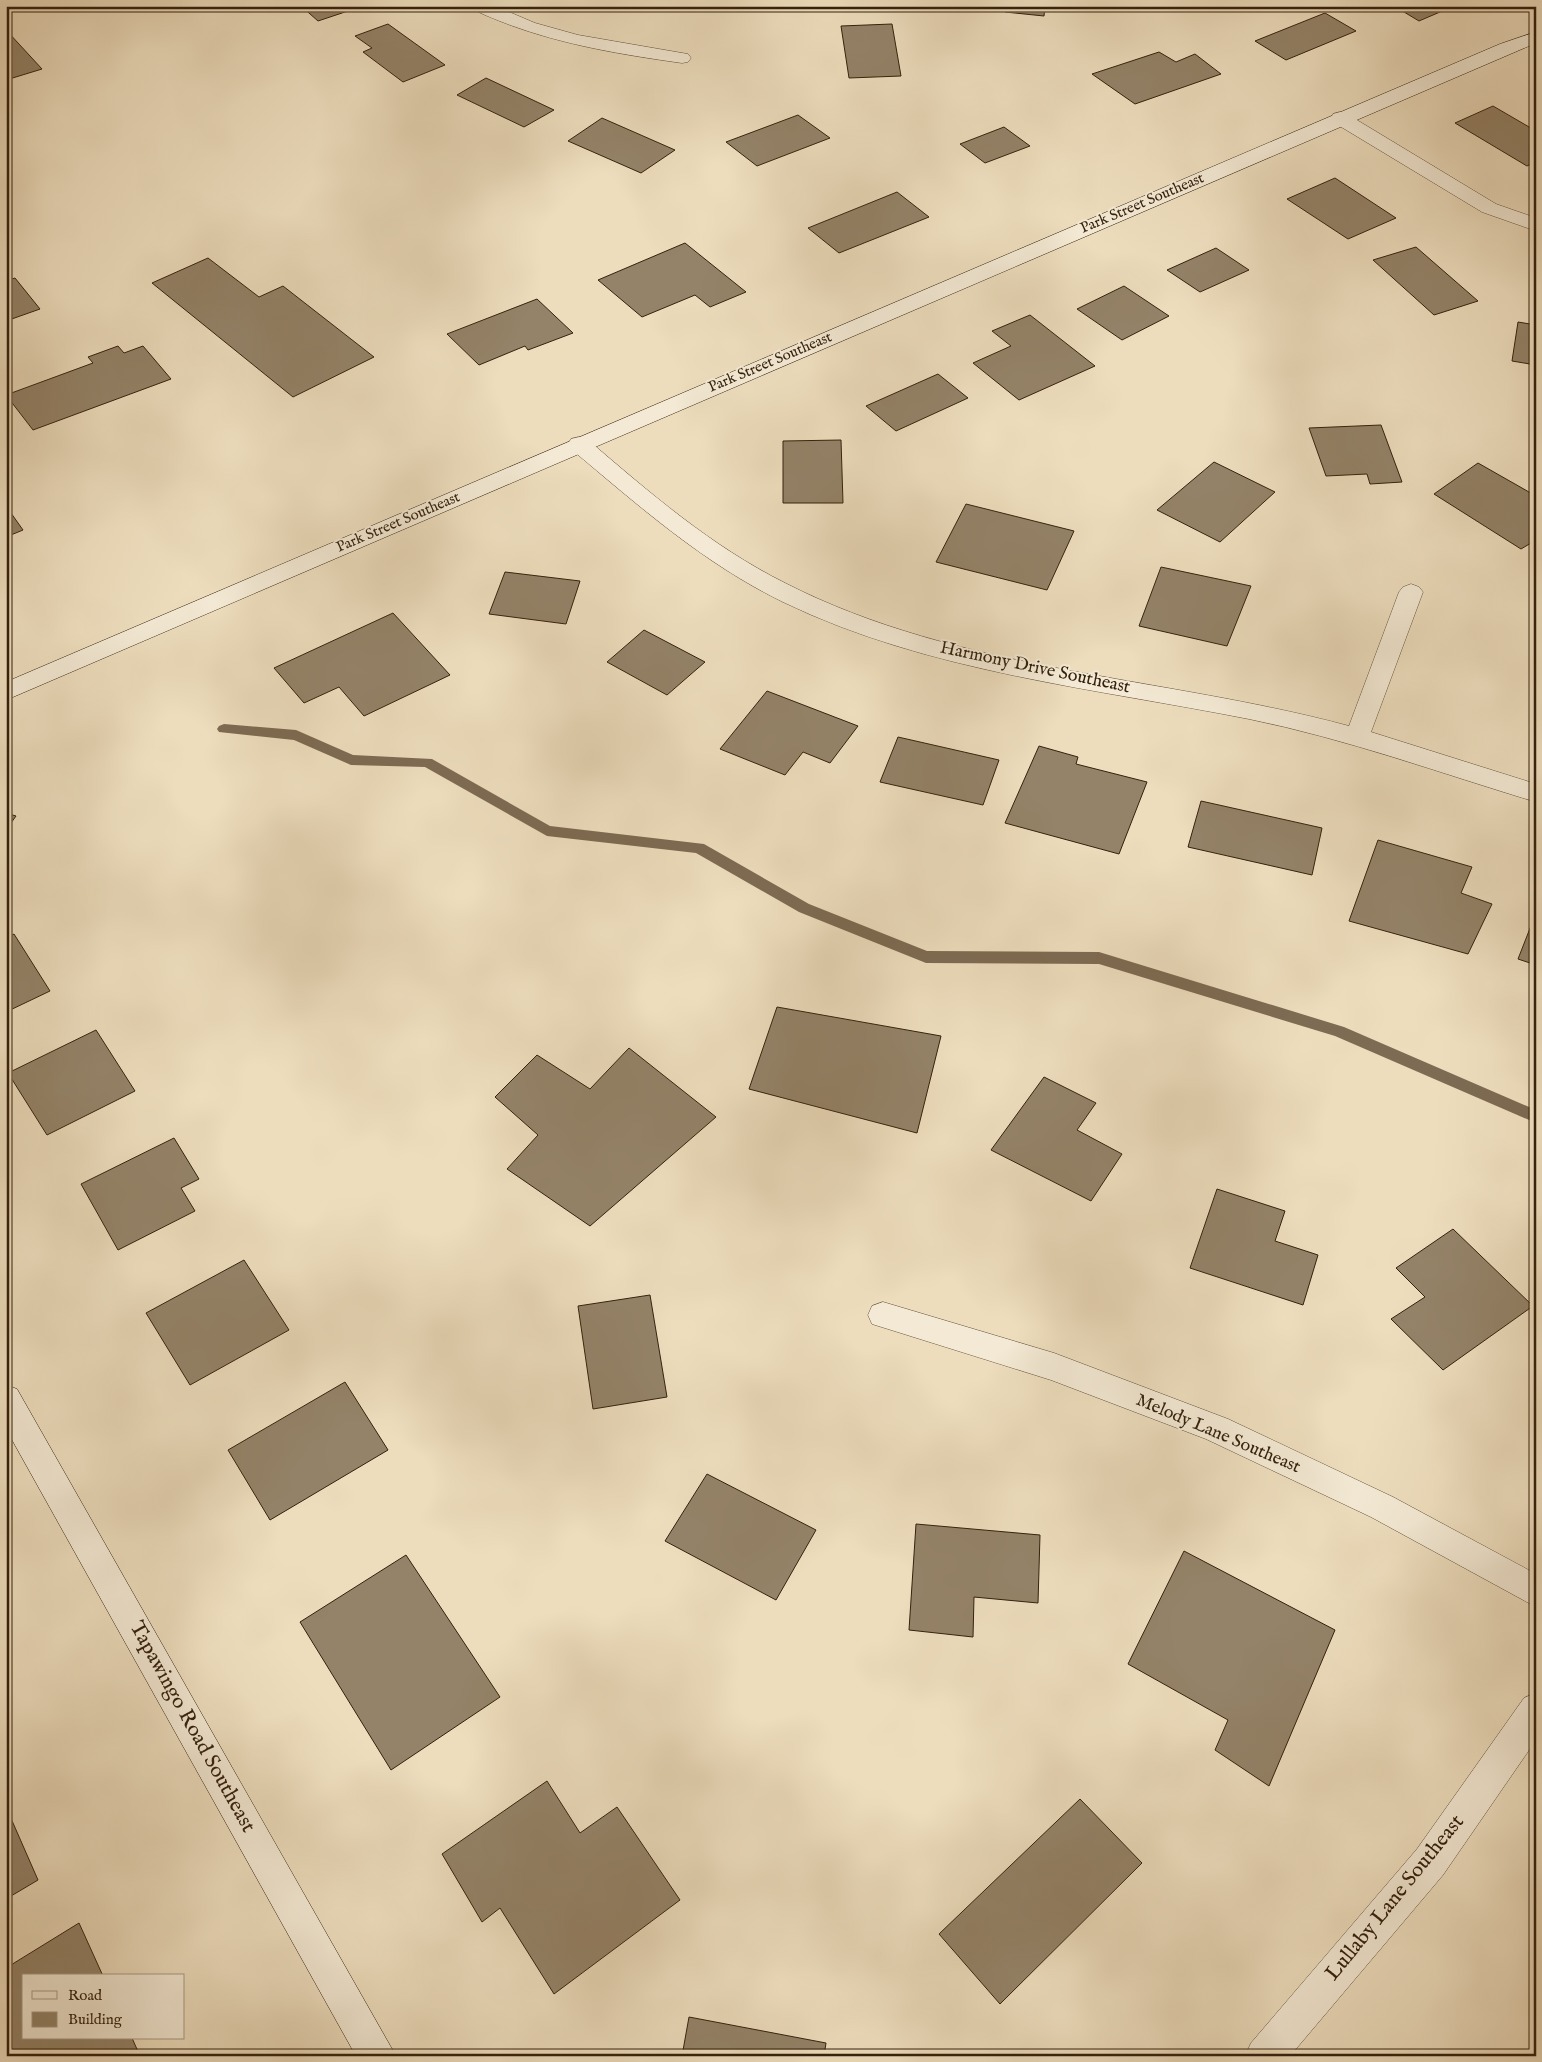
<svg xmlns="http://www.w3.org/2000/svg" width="1542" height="2062" viewBox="0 0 1542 2062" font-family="'IM FELL English',serif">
<rect width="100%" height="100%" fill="#edddbd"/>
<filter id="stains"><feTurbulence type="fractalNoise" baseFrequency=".004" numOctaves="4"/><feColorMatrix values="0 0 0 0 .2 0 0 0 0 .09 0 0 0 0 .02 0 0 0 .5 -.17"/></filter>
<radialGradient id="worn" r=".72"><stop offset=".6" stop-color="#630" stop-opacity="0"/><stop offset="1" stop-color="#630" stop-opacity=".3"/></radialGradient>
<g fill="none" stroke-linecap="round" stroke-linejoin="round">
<path fill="#7d6b53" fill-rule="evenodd" d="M224 724 296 730 353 755 432 759 550 826 704 844 809 904 927 951 1099 952 1344 1027 1536 1110V1123L1335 1036 1099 964 926 963 799 912 696 853 547 836 425 767 351 765 294 740 219 732 217 729 219 726Z"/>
</g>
<path fill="#948369" stroke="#34210d" d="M301 6H363L318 21Z
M1006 6H1045L1044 16 1005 12Z
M1394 6H1454L1419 21Z
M1325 13 1356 31 1286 60 1255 41Z
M388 24 445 65 403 82 363 52 372 48 355 36Z
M892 24 901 76 849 78 841 26Z
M6 31H7L42 69 6 80Z
M1159 52 1176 62 1195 54 1221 74 1135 104 1092 74Z
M486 78 554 110 524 127 457 95Z
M1493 106 1536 131V162L1527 166 1455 123Z
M798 115 830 138 757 166 726 142Z
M602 118 675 150 641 173 568 141Z
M1004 127 1030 146 985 163 960 144Z
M1335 178 1396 218 1348 239 1287 199Z
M897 192 929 217 839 253 808 228Z
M685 243 746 292 710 307 695 295 642 317 598 280Z
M1416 247 1478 301 1434 315 1373 260Z
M1216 248 1249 270 1200 292 1167 270Z
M208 258 259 297 283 286 374 357 293 397 152 283Z
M15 278 40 309 6 321V281Z
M1124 286 1169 316 1122 340 1077 309Z
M537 299 573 333 528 350 525 346 479 365 447 334Z
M1030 315 1095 366 1019 400 973 363 1011 346 992 331Z
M1518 322 1536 325V365L1512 361Z
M118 346 124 353 143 346 171 379 33 430 6 395 93 363 88 357Z
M938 374 968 398 896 431 866 406Z
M1381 425 1402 482 1370 484 1367 474 1326 476 1309 428Z
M841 440 843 503H783V441Z
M1214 462 1275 492 1220 542 1157 510Z
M1478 463 1536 496V540L1521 549 1434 494Z
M966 504 1074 531 1047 590 936 562Z
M6 506 23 530 6 537Z
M1161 567 1251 586 1227 646 1139 626Z
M505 572 580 581 566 624 489 614Z
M393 613 450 675 364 716 339 687 304 703 274 668Z
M644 630 705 662 667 695 607 662Z
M767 691 858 726 830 763 803 752 785 775 720 749Z
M898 737 999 760 983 805 880 782Z
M1039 746 1078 757 1076 764 1147 782 1119 854 1005 823Z
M1201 801 1322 828 1312 875 1188 847Z
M6 813 16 816 6 830Z
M1378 840 1472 867 1461 893 1492 904 1468 954 1349 921Z
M1536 913V965L1518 959Z
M14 934 50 991 6 1012V938Z
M777 1007 941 1036 917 1133 749 1089Z
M96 1030 135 1091 47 1135 8 1073Z
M629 1048 716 1117 590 1226 507 1169 538 1135 495 1097 537 1055 590 1089Z
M1044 1077 1096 1103 1077 1130 1122 1154 1091 1201 991 1150Z
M174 1138 199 1179 181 1188 195 1211 118 1250 81 1184Z
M1217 1189 1285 1211 1275 1241 1318 1255 1303 1305 1190 1268Z
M1453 1229 1533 1306 1443 1370 1391 1319 1425 1297 1396 1268Z
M244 1260 289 1330 190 1385 146 1313Z
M650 1295 667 1397 593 1409 578 1306Z
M345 1382 388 1450 270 1520 228 1450Z
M707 1474 816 1530 776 1600 665 1541Z
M916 1524 1040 1535 1038 1603 974 1597 973 1637 909 1630Z
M1184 1551 1335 1630 1269 1786 1215 1750 1228 1720 1128 1664Z
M406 1555 500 1697 391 1770 300 1622Z
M547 1781 580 1833 617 1807 680 1900 554 1994 500 1908 482 1922 442 1854Z
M1080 1799 1142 1863 1000 2004 939 1934Z
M6 1807 38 1880 6 1899Z
M79 1923 103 1976H24V2038H132L140 2056H6V1968Z
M689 2017 826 2043 824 2056H682Z"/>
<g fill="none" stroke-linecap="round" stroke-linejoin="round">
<defs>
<path id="street" d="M471 6H495L535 23 578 35 682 53 688 54 691 58 688 62 682 63C610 53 540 41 474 10Z
M1340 112 1347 114 1496 204 1536 218V231L1482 212 1333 122 1331 118 1333 114Z
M579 437 587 439C650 493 711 546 785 583 959 672 1163 676 1349 726L1399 592 1403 587 1411 584 1419 587 1423 592 1371 732 1536 784V802C1440 773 1347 739 1249 719 1093 688 928 672 783 602 703 563 639 506 571 449L568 444 571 439Z
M883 1302 1054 1353 1228 1419 1393 1497 1536 1574V1607L1371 1517 1206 1439 1051 1380 872 1324 868 1315 872 1306Z
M1536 1693V1740L1443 1875 1290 2056H1245L1251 2043 1417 1849 1524 1698Z"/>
<path id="secondary" d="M1536 32V43L6 700V682L1500 44Z
M6 1385 17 1389 396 2056H356L6 1429Z"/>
</defs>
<use href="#street" stroke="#625039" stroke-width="1"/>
<use href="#secondary" stroke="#34210d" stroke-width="1"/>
<use href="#street" fill="#f3e9d4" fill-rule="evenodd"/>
<use href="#secondary" fill="#f3e9d4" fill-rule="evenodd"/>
</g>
<g text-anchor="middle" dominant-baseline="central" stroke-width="4" stroke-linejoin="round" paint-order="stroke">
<g font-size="15" fill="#34210d" stroke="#f3e9d4">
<text transform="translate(1142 203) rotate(-23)">Park Street Southeast</text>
<text transform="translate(770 362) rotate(-23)">Park Street Southeast</text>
<text transform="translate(398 522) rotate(-23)">Park Street Southeast</text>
</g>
<g font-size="18" fill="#34210d" stroke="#f3e9d4">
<text transform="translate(1035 668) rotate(12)">Harmony Drive Southeast</text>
<text transform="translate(1218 1434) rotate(23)">Melody Lane Southeast</text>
</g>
<g font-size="21" fill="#34210d" stroke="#f3e9d4">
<text transform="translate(192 1727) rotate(61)">Tapawingo Road Southeast</text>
<text transform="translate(1395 1898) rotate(-51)">Lullaby Lane Southeast</text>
</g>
</g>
<rect width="1542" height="2062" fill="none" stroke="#edddbd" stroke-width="25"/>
<rect x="8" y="8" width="1527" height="2047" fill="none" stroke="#34210d" stroke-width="2.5"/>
<rect x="12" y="12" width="1517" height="2037" fill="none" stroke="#34210d"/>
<rect x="22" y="1974" width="162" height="65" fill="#f3e9d4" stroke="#a79984"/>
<rect x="32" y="1991" width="25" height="8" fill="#f3e9d4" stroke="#a79984"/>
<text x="68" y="2000" font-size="15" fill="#34210d">Road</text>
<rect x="32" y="2012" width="25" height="15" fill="#948369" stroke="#a79984"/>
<text x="68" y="2024" font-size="15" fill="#34210d">Building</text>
<rect width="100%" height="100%" filter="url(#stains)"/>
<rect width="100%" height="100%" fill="url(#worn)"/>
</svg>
